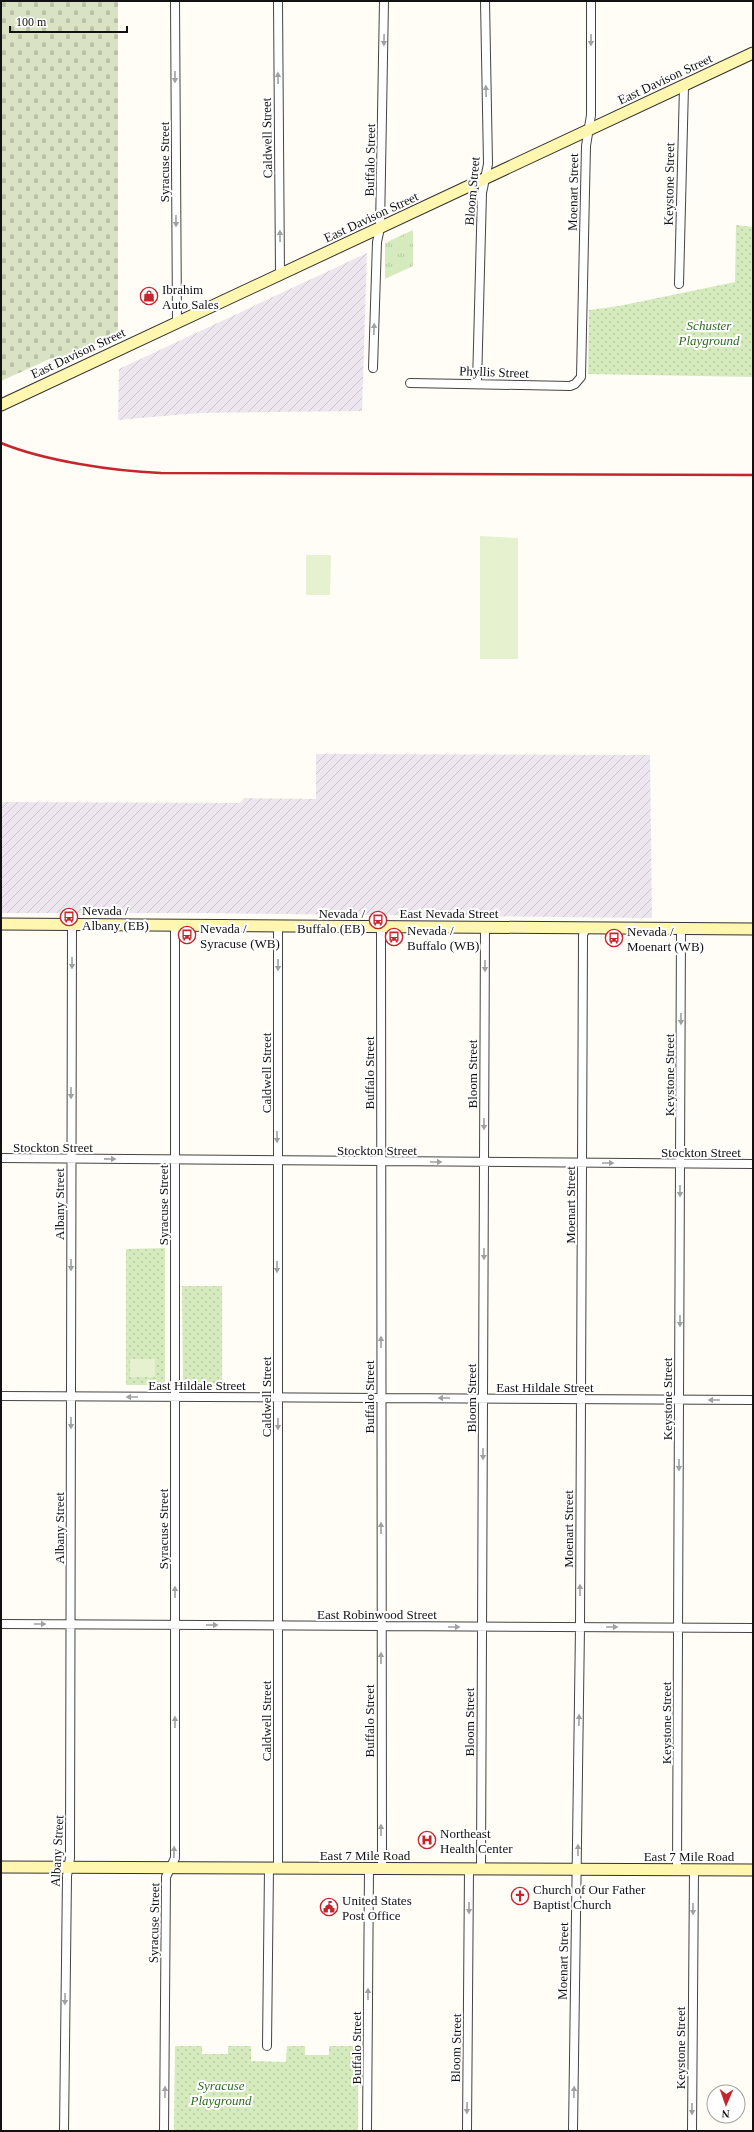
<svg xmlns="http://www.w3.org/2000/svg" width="754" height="2132" viewBox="0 0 754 2132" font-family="Georgia,serif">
<defs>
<pattern id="industrial-furrows" width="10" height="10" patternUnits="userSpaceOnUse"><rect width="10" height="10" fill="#eee6ef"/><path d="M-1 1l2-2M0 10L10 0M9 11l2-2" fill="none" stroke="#cbc4cc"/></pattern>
<pattern id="grass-tufts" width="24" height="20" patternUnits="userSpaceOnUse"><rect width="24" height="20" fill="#d5ebbd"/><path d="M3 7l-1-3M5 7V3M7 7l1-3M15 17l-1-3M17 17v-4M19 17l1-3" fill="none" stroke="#b6c8a1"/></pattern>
<pattern id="cemetery-stones" width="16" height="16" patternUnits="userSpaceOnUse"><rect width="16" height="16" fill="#d9e3c4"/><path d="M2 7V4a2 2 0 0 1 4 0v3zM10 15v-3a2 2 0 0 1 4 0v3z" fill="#b9c2a7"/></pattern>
<pattern id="park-dots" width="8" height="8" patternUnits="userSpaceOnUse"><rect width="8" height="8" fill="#d5ebbd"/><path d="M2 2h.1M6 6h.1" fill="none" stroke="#b6c8a1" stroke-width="1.8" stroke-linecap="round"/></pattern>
</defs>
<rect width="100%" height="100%" fill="#fffdf5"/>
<path fill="url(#industrial-furrows)" d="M367 253 362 411 199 413 118 420 119 369Z
M316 754 650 755 652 918 196 913H1V802L240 803 244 798 316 799Z"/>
<path fill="url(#grass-tufts)" d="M413 230V266L385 279V243Z"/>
<path fill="url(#cemetery-stones)" d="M1 1H118V333L55 363 52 358 1 381Z"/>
<path fill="url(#park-dots)" d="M736 225 753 227V377L588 374 589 310 619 306 735 282Z
M165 1248V1385H126V1249Z
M182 1286H222V1386L183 1387Z
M358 2044V2131H174L175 2046H202V2054H228V2046H251V2061L286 2062 287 2046H305V2055H329V2046H358Z"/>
<path fill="#e6f2cf" d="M480 536 518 538V659H480Z
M306 555H331L330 595H306Z
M130 1359H155V1377H130Z"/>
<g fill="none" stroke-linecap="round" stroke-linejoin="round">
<defs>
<path id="street" d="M175 1 177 322
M278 1 280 275
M679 284 684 86
M373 368 377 242 380 228 384 1
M410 383 570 386 575 384 581 377 586 146 591 115V1
M477 384 482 193 488 164 485 1
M381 926 382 1869
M1 1158 753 1164
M1 1396 753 1400
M1 1624 753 1628
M278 1868V926
M481 1869 485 927
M677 1870 681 928
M267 2046 269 1868
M64 2131 67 1876 70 1858 72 924
M164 2131 166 1877 175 1858V925
M367 2131 369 1869
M467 2131 469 1869
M573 2131 580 1627 583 935 586 928
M692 2131 694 1870"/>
<path id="secondary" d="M1 405 753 53
M1 924 753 929
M1 1867 753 1870"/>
</defs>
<use href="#street" stroke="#444" stroke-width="10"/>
<use href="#secondary" stroke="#333" stroke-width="13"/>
<use href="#street" stroke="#fff" stroke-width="8"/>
<use href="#secondary" stroke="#fff6b0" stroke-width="11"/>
<path stroke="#c4262e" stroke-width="2.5" d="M1 443C45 461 113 471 161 473L753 475"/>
</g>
<defs><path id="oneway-solid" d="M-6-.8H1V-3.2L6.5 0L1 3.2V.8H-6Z"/></defs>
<g fill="#a0a0a0">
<use href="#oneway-solid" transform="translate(384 40) rotate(91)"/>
<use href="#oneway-solid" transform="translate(591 40) rotate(90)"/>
<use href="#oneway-solid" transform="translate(175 77) rotate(90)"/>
<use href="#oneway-solid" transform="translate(278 78) rotate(-91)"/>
<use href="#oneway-solid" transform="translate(486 91) rotate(-92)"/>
<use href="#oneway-solid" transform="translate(176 221) rotate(90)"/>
<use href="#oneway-solid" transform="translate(280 236) rotate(-91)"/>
<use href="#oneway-solid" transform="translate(374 329) rotate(-88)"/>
<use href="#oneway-solid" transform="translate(72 963) rotate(90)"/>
<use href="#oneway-solid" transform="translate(278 965) rotate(90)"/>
<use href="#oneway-solid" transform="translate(485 966) rotate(90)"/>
<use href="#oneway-solid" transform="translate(681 1019) rotate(90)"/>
<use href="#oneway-solid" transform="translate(71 1093) rotate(90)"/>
<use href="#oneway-solid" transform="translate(484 1124) rotate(90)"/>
<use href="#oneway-solid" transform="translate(277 1137) rotate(90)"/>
<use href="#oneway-solid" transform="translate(110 1159) rotate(1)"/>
<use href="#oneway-solid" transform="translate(436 1162)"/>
<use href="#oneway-solid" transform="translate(608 1163)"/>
<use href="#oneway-solid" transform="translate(680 1191) rotate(90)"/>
<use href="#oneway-solid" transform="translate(484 1254) rotate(90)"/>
<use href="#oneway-solid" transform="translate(71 1265) rotate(90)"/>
<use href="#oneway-solid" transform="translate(277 1267) rotate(90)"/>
<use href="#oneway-solid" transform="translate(680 1321) rotate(90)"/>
<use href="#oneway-solid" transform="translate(381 1342) rotate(-90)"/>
<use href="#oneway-solid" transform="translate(132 1397) rotate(-180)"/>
<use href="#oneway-solid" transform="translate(444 1398) rotate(-180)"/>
<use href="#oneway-solid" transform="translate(714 1400) rotate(-180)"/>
<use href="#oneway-solid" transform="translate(71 1423) rotate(90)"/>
<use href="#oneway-solid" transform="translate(278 1424) rotate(90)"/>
<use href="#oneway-solid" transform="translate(483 1454) rotate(90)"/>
<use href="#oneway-solid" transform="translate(679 1465) rotate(90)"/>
<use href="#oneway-solid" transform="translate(381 1528) rotate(-90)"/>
<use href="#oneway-solid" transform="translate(580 1590) rotate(-90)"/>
<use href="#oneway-solid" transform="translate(175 1592) rotate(-90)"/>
<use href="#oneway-solid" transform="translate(40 1624)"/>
<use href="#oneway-solid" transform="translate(212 1625)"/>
<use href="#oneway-solid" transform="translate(454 1627)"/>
<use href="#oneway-solid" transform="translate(612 1627)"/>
<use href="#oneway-solid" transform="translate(381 1658) rotate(-90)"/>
<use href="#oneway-solid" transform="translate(579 1720) rotate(-89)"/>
<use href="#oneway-solid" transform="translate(175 1722) rotate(-90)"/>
<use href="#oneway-solid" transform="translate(381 1830) rotate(-90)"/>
<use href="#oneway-solid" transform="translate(578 1850) rotate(-90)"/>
<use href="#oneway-solid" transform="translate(174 1852) rotate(-89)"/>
<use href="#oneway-solid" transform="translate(469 1908) rotate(90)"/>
<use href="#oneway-solid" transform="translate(693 1909) rotate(90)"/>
<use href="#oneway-solid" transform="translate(368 1994) rotate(-90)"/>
<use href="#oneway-solid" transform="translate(65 1999) rotate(91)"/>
<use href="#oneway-solid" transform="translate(165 2092) rotate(-89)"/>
<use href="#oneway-solid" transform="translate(574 2092) rotate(-89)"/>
<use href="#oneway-solid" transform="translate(467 2108) rotate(91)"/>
<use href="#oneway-solid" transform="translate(692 2109) rotate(90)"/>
</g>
<defs>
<symbol id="shop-ring" viewBox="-11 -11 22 22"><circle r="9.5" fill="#fff" stroke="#c4262e" stroke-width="1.5"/><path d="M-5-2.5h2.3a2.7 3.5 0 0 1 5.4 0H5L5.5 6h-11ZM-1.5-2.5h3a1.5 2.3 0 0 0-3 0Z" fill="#c4262e"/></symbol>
<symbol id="bus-ring" viewBox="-11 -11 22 22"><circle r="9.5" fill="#fff" stroke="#c4262e" stroke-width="1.5"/><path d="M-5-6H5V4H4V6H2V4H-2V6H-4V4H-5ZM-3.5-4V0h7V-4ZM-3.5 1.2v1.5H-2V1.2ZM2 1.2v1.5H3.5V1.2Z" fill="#c4262e"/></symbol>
<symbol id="hospital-ring" viewBox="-11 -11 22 22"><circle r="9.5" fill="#fff" stroke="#c4262e" stroke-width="1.5"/><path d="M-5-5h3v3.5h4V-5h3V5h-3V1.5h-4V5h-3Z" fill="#c4262e"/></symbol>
<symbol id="church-ring" viewBox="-11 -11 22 22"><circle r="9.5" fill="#fff" stroke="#c4262e" stroke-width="1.5"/><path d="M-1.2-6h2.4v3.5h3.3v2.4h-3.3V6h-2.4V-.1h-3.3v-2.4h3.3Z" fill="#c4262e"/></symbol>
<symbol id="civic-ring" viewBox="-11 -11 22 22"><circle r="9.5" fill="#fff" stroke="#c4262e" stroke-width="1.5"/><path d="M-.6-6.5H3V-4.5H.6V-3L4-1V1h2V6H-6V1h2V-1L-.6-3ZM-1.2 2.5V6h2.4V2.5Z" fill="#c4262e"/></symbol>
</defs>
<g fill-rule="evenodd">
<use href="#shop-ring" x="139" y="286" width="20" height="20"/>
<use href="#bus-ring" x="59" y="907" width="20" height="20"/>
<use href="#bus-ring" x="368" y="910" width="20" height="20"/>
<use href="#bus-ring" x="177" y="925" width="20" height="20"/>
<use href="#bus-ring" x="384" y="927" width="20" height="20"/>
<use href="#bus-ring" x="604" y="928" width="20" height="20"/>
<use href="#hospital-ring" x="417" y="1830" width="20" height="20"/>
<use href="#church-ring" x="510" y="1886" width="20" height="20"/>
<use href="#civic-ring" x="319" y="1897" width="20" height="20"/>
</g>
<g text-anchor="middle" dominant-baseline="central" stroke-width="4" stroke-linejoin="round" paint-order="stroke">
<g font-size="13" fill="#111" stroke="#fff">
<text transform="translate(665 79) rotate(-25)">East Davison Street</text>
<text transform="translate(267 138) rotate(-91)">Caldwell Street</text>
<text transform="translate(370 160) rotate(-89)">Buffalo Street</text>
<text transform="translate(164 162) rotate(-90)">Syracuse Street</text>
<text transform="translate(669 184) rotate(-89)">Keystone Street</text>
<text transform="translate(472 191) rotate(-85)">Bloom Street</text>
<text transform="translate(573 192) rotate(-89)">Moenart Street</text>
<text transform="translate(371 217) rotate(-25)">East Davison Street</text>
<text transform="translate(78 353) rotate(-25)">East Davison Street</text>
<text transform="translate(494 372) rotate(2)">Phyllis Street</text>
<text x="449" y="913">East Nevada Street</text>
<text transform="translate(266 1073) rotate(-90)">Caldwell Street</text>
<text transform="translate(369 1073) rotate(-90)">Buffalo Street</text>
<text transform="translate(472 1074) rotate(-90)">Bloom Street</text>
<text transform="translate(669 1075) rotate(-90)">Keystone Street</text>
<text x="53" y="1147">Stockton Street</text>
<text x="377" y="1150">Stockton Street</text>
<text x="701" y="1152">Stockton Street</text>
<text transform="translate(59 1204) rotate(-90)">Albany Street</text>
<text transform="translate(163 1205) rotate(-90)">Syracuse Street</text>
<text transform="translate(570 1205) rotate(-90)">Moenart Street</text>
<text x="197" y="1385">East Hildale Street</text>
<text x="545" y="1387">East Hildale Street</text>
<text transform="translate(266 1397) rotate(-90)">Caldwell Street</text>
<text transform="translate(369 1397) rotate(-90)">Buffalo Street</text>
<text transform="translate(471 1398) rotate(-90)">Bloom Street</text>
<text transform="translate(667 1399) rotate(-90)">Keystone Street</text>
<text transform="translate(59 1528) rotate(-90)">Albany Street</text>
<text transform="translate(163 1529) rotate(-90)">Syracuse Street</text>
<text transform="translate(568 1529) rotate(-90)">Moenart Street</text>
<text x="377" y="1614">East Robinwood Street</text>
<text transform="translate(266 1721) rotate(-90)">Caldwell Street</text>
<text transform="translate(369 1721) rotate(-90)">Buffalo Street</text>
<text transform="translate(469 1722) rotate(-90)">Bloom Street</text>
<text transform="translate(666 1723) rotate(-90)">Keystone Street</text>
<text transform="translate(57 1851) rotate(-87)">Albany Street</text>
<text x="365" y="1855">East 7 Mile Road</text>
<text x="689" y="1856">East 7 Mile Road</text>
<text transform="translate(154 1923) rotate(-89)">Syracuse Street</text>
<text transform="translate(563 1961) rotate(-89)">Moenart Street</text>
<text transform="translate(356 2048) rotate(-90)">Buffalo Street</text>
<text transform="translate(456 2048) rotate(-89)">Bloom Street</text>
<text transform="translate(680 2048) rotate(-90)">Keystone Street</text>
</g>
<g font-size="13" fill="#111" stroke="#fff" text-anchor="start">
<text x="162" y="289">Ibrahim<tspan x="162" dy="15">Auto Sales</tspan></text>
<text x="82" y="910">Nevada /<tspan x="82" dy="15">Albany (EB)</tspan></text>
<text x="365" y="913" text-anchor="end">Nevada /<tspan x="365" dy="15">Buffalo (EB)</tspan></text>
<text x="200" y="928">Nevada /<tspan x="200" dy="15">Syracuse (WB)</tspan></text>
<text x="407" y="930">Nevada /<tspan x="407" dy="15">Buffalo (WB)</tspan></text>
<text x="627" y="931">Nevada /<tspan x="627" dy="15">Moenart (WB)</tspan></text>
<text x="440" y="1833">Northeast<tspan x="440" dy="15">Health Center</tspan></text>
<text x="533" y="1889">Church of Our Father<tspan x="533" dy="15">Baptist Church</tspan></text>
<text x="342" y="1900">United States<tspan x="342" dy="15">Post Office</tspan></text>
</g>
<g font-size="13" font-style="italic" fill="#2f6b1f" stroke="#fff">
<text x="709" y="325">Schuster<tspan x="709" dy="15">Playground</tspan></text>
<text x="221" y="2085">Syracuse<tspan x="221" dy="15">Playground</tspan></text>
</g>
</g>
<rect width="754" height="2132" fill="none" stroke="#111111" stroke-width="4"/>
<g transform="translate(726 2104) rotate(182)"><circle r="19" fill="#ffffff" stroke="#a0a0a0"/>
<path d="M0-3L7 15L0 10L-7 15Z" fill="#c4262e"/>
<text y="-6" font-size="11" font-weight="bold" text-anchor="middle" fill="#111111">N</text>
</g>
<path d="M10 26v6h117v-6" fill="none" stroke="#111111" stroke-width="2"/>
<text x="16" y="26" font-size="12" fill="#111111" stroke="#ffffff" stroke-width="3" paint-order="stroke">100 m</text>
</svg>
